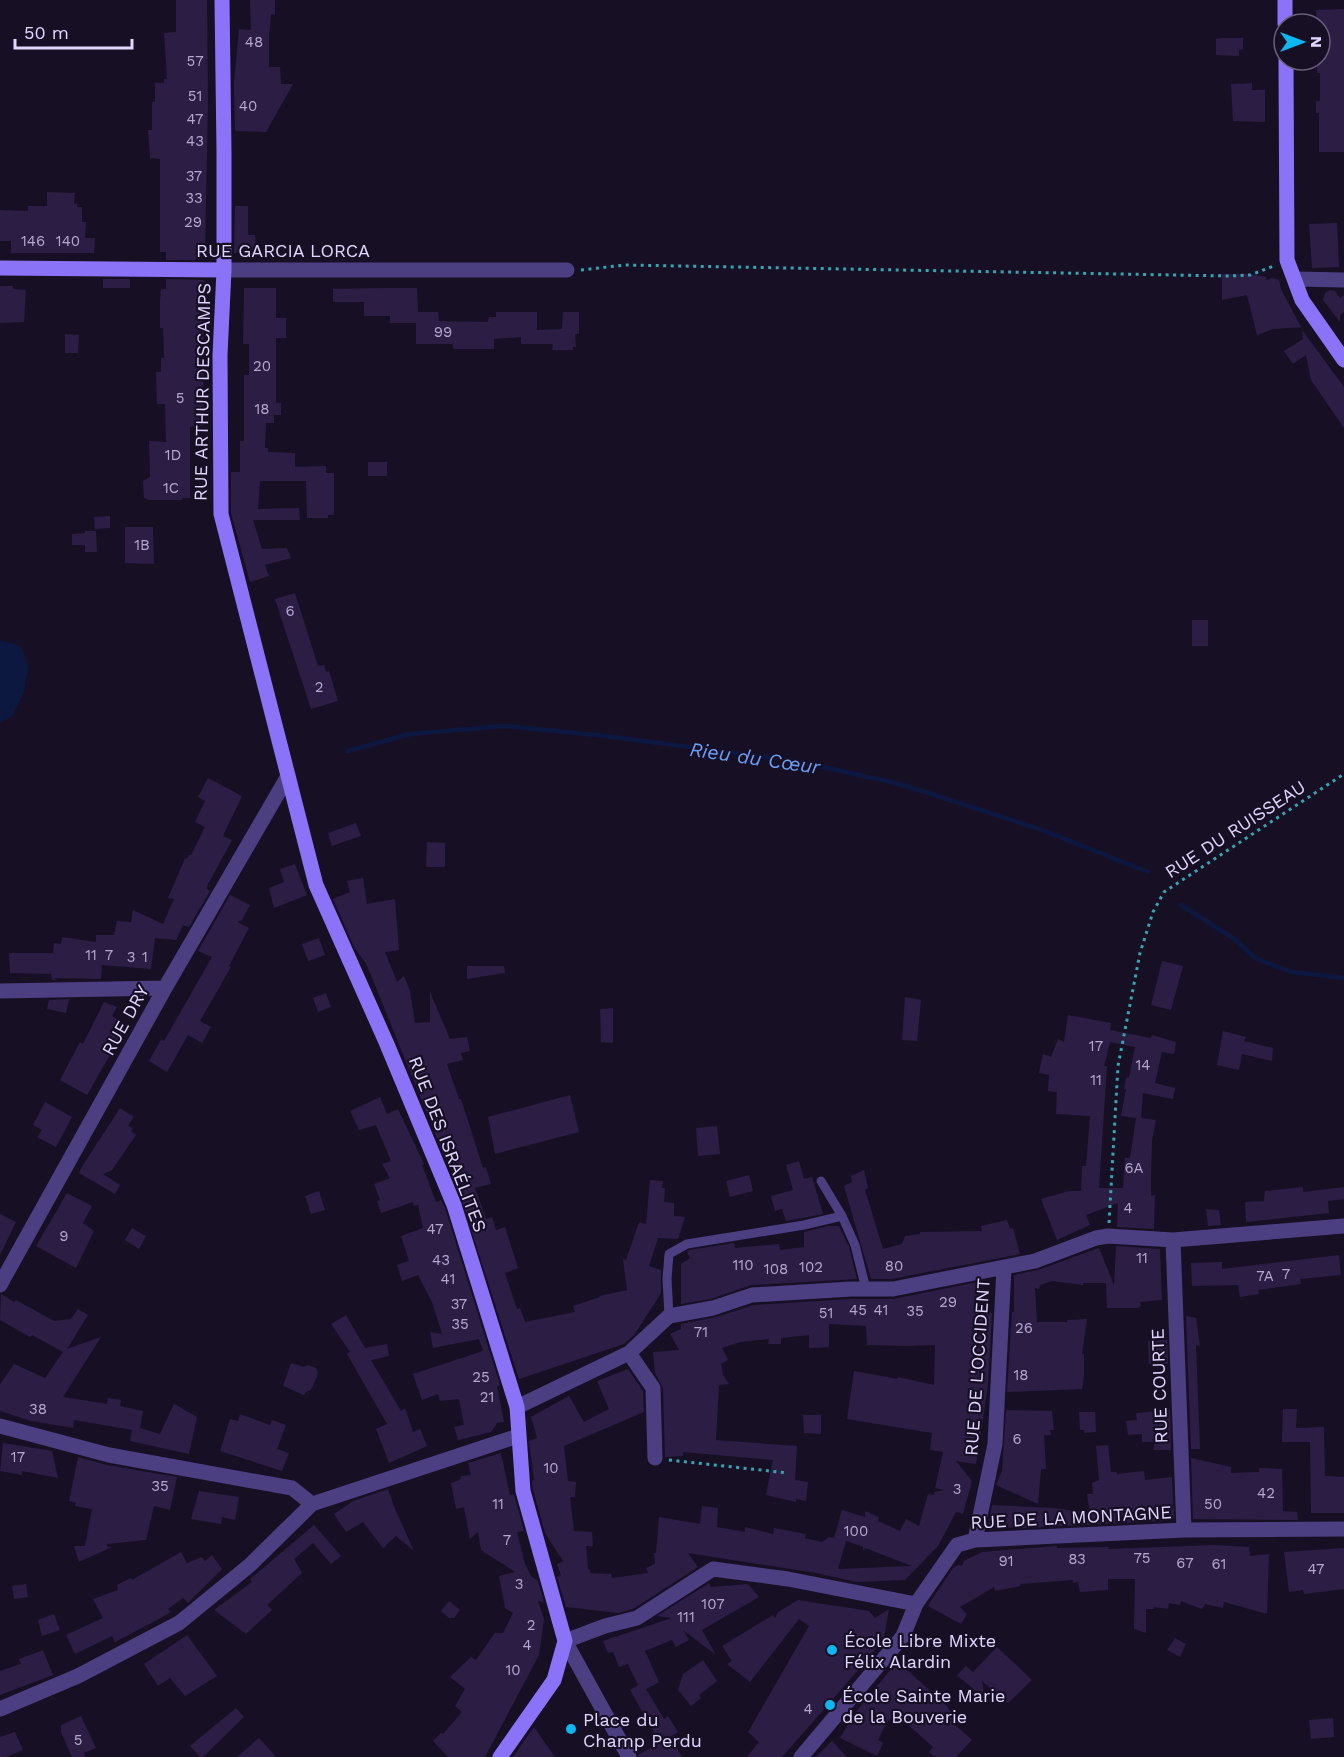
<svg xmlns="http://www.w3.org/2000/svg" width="1344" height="1757" viewBox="0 0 1344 1757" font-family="'Work Sans',sans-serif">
<rect width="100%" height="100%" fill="#171025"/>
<path fill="#0d1841" d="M0 640 21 646 28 667 24 692 12 716 0 723Z"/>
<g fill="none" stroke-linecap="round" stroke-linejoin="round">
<path stroke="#0d1841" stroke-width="4.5" d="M348 751 410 734 505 726 597 735 791 760 900 784 1042 830 1148 872
M1181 905 1233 938 1257 959 1292 972 1344 978"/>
</g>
<path fill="#2c1d45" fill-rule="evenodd" d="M176 0H207L208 102 205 251 195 260H166V252H160V159L150 158 148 130H152V102H155V83H164V79H167L164 33 176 32Z
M250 0H275V15L271 14 269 36V67H280L281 84H293L266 132 235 131 234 83 239 29 251 30Z
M1344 9V152H1319V113H1316V101H1320V73H1317V60H1320V24H1317L1316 10Z
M1222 38H1243V49L1239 50V56L1216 55V39Z
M1252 83V90H1265V122L1233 121 1231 84Z
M47 192 75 193 74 204H77V207H82V222H86L85 238H95L94 253H11V241H0V210L28 211V206H47Z
M235 206H248V235H255L256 253H234Z
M1337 223 1339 267 1312 268 1309 224Z
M1222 274H1250L1266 277 1267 280 1272 278 1279 280 1281 289 1301 327 1273 329 1257 335 1247 295 1222 300Z
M103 279H130V288H103Z
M166 279 204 280 203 426 190 427V498H182V500H149L144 498 143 481 150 477 149 441 166 442 165 404H157L156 372H161V358H164L163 328H160V300L161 289H166Z
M0 286H13V289L26 290 24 322 0 323Z
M244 288H276V318H286V338H276V403H281V415H274V423H266L265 448H268V452L295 453V467L326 466V473H334V515H328V518H307L306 481H260L258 509 299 508 300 520H253L262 549 287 548 291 558 265 565 269 576 250 582 231 513V472H240V441H244V375H249V344H243Z
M385 288H417L418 312H438L439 321 488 322 489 317H496V312H537V330L562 329 563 312H579V334H575L576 347H573V350H552L553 344H521V337L494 339V349H453V344H416V323H390V316H364V302H333V289Z
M1330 290 1335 291 1340 298 1344 295V312L1340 315V322L1323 300 1325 293Z
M1302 330 1344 387V428L1311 380 1306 355 1293 364 1284 351 1303 339Z
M65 334 79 335 78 353H65Z
M368 462H387V476H368Z
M110 516V528L95 529 94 517Z
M125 527H153L154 564 125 563Z
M85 531H96L97 552H85V545H72V534L85 533Z
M295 593 318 666 324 665 326 672 329 671 338 701 311 709 275 599Z
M1192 620H1208V646H1192Z
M208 778 242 796 223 836 232 840 206 888 210 891 189 927 183 925 176 940 155 938 151 969 102 965 101 979 53 978 58 980H52L51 974 10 973 9 953H53L54 943 61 944 62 937 96 942V935H114L117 921 131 922 133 910 163 924 174 899 168 898 185 858 187 859 189 855H191L205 827 195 822 205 801 198 797Z
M356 823 361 836 332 846 328 833Z
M427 842 445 843V867H426Z
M295 864 307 895 274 908 269 888 284 882 280 869Z
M363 878 367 904 395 899 399 950 385 952 397 982 404 976 410 991 415 1023 430 1022V992L450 1039 467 1037 470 1051 461 1053 463 1060 447 1064 459 1099H461L483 1168 486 1167 491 1184 475 1188 486 1219 492 1217 496 1230 505 1227 518 1268 505 1273 517 1309 520 1308 525 1322 575 1312 573 1306 600 1297 599 1296 627 1290 623 1259 626 1260 639 1222 646 1224 650 1180 663 1181 662 1188H665L664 1202 674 1203V1216L685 1217 678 1239 658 1238 649 1266 661 1270V1293L634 1335 624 1344 519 1379 459 1192 464 1190 451 1157 445 1158 375 985 366 964 354 947 333 899 350 892 347 881Z
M230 895 250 905 242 920 237 922 249 928 229 966 231 967 200 1021 211 1027 202 1043 188 1035 167 1072 149 1061 161 1040 164 1041 212 957 198 951Z
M319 938 325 955 308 961 302 944Z
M1162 961 1183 966 1171 1010 1151 1005Z
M467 966H504L505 973 467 979Z
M326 993 331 1007 318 1012 313 998Z
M905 997 921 1000 917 1041 902 1040Z
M69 999 66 1013 47 1009 49 1000Z
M104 1002 117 1007 112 1016 127 1025 87 1095 60 1080 80 1042 83 1044Z
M613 1008V1043L601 1042 600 1009Z
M1068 1015 1111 1023 1110 1030 1151 1038 1152 1035 1176 1042 1174 1054 1162 1052 1155 1083 1175 1088 1173 1099 1143 1093 1141 1118 1156 1120 1152 1141 1151 1177V1196L1155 1195 1154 1229 1117 1227 1118 1203 1086 1215 1090 1225 1057 1240 1041 1199 1069 1191H1081L1082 1166H1086L1090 1116 1056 1114 1057 1092 1048 1091 1049 1075 1039 1073 1043 1054 1051 1057 1058 1039 1064 1042ZM1110 1042 1135 1047 1129 1077 1126 1078 1124 1089H1126L1121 1116 1136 1118 1130 1158H1125L1123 1188H1099L1107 1066H1104Z
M1223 1031 1246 1037 1244 1041 1273 1048 1272 1061 1242 1054 1239 1070 1217 1065Z
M570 1095 579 1132 495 1154 488 1117Z
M380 1097 387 1114 398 1109 424 1164 422 1165 436 1202 441 1200 445 1208 500 1385 497 1386 504 1422 497 1423 491 1432 458 1440 454 1427 464 1425 459 1399 440 1401 438 1394 422 1400 413 1374 483 1351 479 1339 433 1348 430 1332 442 1334 432 1302 418 1275 402 1281 397 1265 409 1261 401 1236 423 1228 418 1205 414 1206 413 1202 381 1213 377 1201 380 1200 374 1184 390 1178 382 1164 391 1161 376 1125 359 1130 350 1111Z
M45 1102 72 1117 56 1147 37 1137 42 1130 33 1125Z
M120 1108 134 1117 128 1126 133 1128 131 1131 136 1135 112 1170 103 1174 120 1185 115 1194 79 1173 83 1165Z
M717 1126 720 1154 698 1156 696 1128Z
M799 1161 804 1179 812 1177 823 1214 786 1221 782 1209 775 1211 771 1196 793 1190 786 1165Z
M864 1170 868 1188 865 1190 883 1249 902 1244 905 1236 920 1234V1232L982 1231 981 1226 1007 1220 1010 1229 1013 1228 1020 1254 892 1279H871L844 1186 852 1182 851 1176Z
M749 1175 753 1191 730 1197 726 1181Z
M1303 1187V1192L1344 1187V1199L1328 1201 1329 1213 1246 1222 1245 1202 1264 1201 1265 1191Z
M319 1191 325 1210 311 1214 305 1196Z
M67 1193 92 1206 83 1223 94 1231 76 1268 36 1246Z
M1206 1209 1219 1210 1221 1225 1208 1226Z
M0 1214 16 1222 0 1255Z
M828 1226H839L849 1247 857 1279 751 1285 711 1299 681 1304V1264L690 1258 687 1252 689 1250 734 1243 735 1248 779 1244 780 1250 804 1247V1232Z
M132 1228 146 1236 139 1249 125 1240Z
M1116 1246 1160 1249 1162 1300 1140 1302 1141 1306 1138 1308H1107L1106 1283H1083V1285L1052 1281 1040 1285 1039 1289 1035 1288 1037 1322H1067V1320L1087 1319 1082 1354H1084V1376L1082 1389 1007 1392 1012 1312H1014V1275L1038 1270 1099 1248 1114 1285Z
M1339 1255 1341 1275 1300 1279 1301 1284 1258 1290 1259 1294 1240 1297 1238 1285 1192 1286 1191 1263 1222 1262V1269Z
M978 1282 982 1313H992L988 1385 976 1464 956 1461 972 1481 963 1514 956 1512 938 1546 905 1580 857 1582 816 1573 688 1553 698 1567 633 1609 618 1613 566 1607 557 1577 561 1576 557 1564 563 1561 545 1533 533 1489 532 1481 534 1480 529 1441 537 1438 531 1417 569 1396 584 1422 609 1409 597 1381 628 1369 643 1391 644 1412 564 1446 568 1481 576 1482 575 1497H570L574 1531 592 1532 593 1546H586L588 1569 590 1570V1573L611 1574 612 1578 648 1573 646 1568 655 1564 654 1553H656L659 1517 700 1524 702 1506 718 1508 717 1527 745 1532V1527L773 1534 774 1528 806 1534 805 1538 822 1542 829 1537 834 1538 842 1510 865 1517V1511L879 1517 878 1521 900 1531 906 1519 919 1526 928 1494 934 1495V1492L945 1490 935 1488 943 1452 930 1450 932 1433 847 1419 854 1371 898 1379V1377L934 1385 935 1345 908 1346 867 1345 866 1326 829 1324V1347L809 1348V1335L781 1338V1344H768L769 1339 740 1342 722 1348 728 1360 721 1364 723 1375 729 1384 719 1385 716 1440 797 1446 795 1480 808 1482 806 1501 796 1499V1502L766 1495 773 1460 683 1452V1456L665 1457 663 1388 655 1373 653 1352 679 1350 670 1334 681 1329V1324L716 1317 754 1305 851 1299H893ZM846 1541 863 1547V1551L865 1548 912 1566 838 1569Z
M1 1294 14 1302 16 1300 54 1321 71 1319 78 1309 88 1315 67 1349 101 1337 63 1397 107 1404 108 1398 121 1400 120 1406 143 1411 140 1428 160 1434 174 1404 197 1417 189 1454 130 1441 132 1430 74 1420 73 1428 31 1421 0 1411V1384L14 1364 45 1378 63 1352 32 1335 30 1337 0 1320Z
M346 1315 365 1348 387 1344 389 1356 371 1360 401 1411 405 1408 413 1432 420 1429 427 1446 389 1463 376 1429 387 1424 347 1354 350 1352 331 1324Z
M1186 1316 1196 1318 1200 1346 1196 1345 1200 1449H1191Z
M1167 1340 1168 1364H1149L1148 1341Z
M291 1363 304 1367 308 1365 316 1368 318 1374 311 1390 306 1392 304 1395 283 1386Z
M1283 1409H1297L1296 1428 1324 1427 1325 1476 1344 1477V1513H1311L1310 1442H1282Z
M1006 1410 1052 1411 1054 1430H1050L1051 1435H1044L1046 1469H1041L1038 1504 996 1485 1002 1471Z
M1170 1410 1171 1450H1154V1442H1142V1434L1128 1435 1126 1421 1137 1420 1136 1413Z
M1079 1412H1095L1096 1432 1084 1433V1430H1080Z
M240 1414 270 1425 272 1420 286 1425 277 1449 289 1453 282 1471 220 1451 230 1419 238 1421Z
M803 1415H821V1434L804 1433Z
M3 1443 52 1451 58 1478 22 1471V1475L0 1471Z
M1108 1445 1111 1472H1117V1474L1144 1471 1145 1480 1172 1477 1174 1518 1160 1521 1026 1528 988 1527 992 1505 1054 1508 1090 1513 1087 1494H1093L1092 1483 1099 1480 1096 1446Z
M501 1453 510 1495 514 1494 524 1531 517 1532 525 1564 531 1576 538 1581 544 1602 538 1601 544 1619 539 1655 485 1757H448L433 1741 441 1733 443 1734 462 1712 455 1706 465 1689 450 1677 471 1657 476 1660 495 1633H503L513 1613 505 1608 499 1576 515 1572 481 1550 478 1532 470 1539 464 1507 456 1509 451 1483 460 1480 461 1476 471 1475 468 1463Z
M78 1457 107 1465 177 1477 170 1510 154 1506 146 1540 107 1544V1547H112L79 1562 74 1546H85L92 1509 75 1506 76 1503 69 1501Z
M1191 1458 1231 1467V1473L1259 1472V1468L1282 1469 1283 1511 1297 1512 1298 1520 1193 1519Z
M388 1489 395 1509 414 1551 396 1536 383 1548 363 1522 346 1532 334 1514 353 1501Z
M199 1491 239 1497 235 1520 222 1517 221 1524 191 1519Z
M314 1525 341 1556 331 1564 313 1543 294 1559 302 1573 267 1605 272 1610 246 1634 214 1610 252 1582 250 1579Z
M1214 1545 1249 1547 1250 1556 1269 1554 1267 1614 1224 1602 1223 1608 1205 1604 1202 1609 1181 1601 1180 1605 1169 1603 1168 1609 1154 1607V1609H1146V1633L1134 1629 1135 1579H1108V1590L1080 1592 1078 1582 1073 1583V1580L1020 1584V1586L995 1591 994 1587 960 1607 967 1614 961 1624 928 1606 932 1599 953 1568 958 1565 962 1566 964 1561 982 1552 1057 1546V1548L1108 1547 1109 1549Z
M1344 1548V1589L1304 1594 1303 1590 1289 1592 1284 1552Z
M181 1552 187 1563 202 1557 205 1561 212 1555 222 1569 188 1603 183 1598 168 1609 171 1612 159 1619 115 1642 112 1636 75 1654 66 1635 103 1618 93 1599 118 1590 117 1585 131 1578 132 1580Z
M709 1583 711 1587 748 1584 759 1597 702 1630 716 1655 683 1630 689 1640 676 1647 672 1640 645 1651 659 1682 646 1689 664 1719 668 1716 678 1732 670 1737 682 1757H639L638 1755 660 1743 630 1690 638 1685 628 1664 619 1667 613 1652 608 1653 603 1641 672 1618 657 1616Z
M26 1584 28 1597 14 1599 12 1586Z
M798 1600 869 1611 875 1618 889 1609 884 1638 868 1659 782 1757H747L759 1742 748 1732 809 1626 799 1619 750 1682 727 1664 732 1661 722 1646 773 1615 775 1618 778 1612Z
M449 1601 460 1610 454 1618H449L441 1611Z
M54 1614 60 1630 42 1636 38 1620Z
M187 1635 217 1676 185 1696 170 1678 158 1686 144 1664Z
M1175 1638 1186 1644 1180 1657 1167 1650Z
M997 1647 1032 1680 1008 1703 982 1681 985 1699 957 1675 966 1666 973 1672Z
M43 1650 53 1675 0 1695V1671L21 1664 19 1659Z
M703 1660 717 1681 699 1695 701 1698 691 1706 678 1690 683 1674Z
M896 1660 949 1708 948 1709 959 1718 954 1724 972 1740 956 1757H935L929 1752 933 1747 895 1713 886 1724 878 1740 883 1743 877 1756 840 1738 855 1713 887 1674Z
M236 1708 244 1717 203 1757H200L190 1746Z
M81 1716 96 1748 84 1753 85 1757H72L61 1732V1725Z
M1333 1718 1334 1737 1311 1739 1309 1720Z
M534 1727 555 1757H513Z
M15 1732 23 1750 6 1757H0V1737Z
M259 1738 276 1757H237Z
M832 1741 847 1757H816Z"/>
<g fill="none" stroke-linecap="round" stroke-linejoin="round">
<path stroke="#36a5b1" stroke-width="3" stroke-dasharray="3 4.5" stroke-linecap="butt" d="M581 270 625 265 1228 276 1250 275 1274 266
M1109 1223 1118 1066 1140 953 1153 912 1164 892 1344 774
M669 1460 788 1473"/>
<path stroke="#4b3e81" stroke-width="9" d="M821 1181 842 1216 855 1245 866 1289
M669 1316 667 1279 669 1254 687 1244 804 1225 842 1216"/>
<path stroke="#4b3e81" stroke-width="15" d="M224 270H567
M1295 279 1344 280
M0 991 165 988
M1173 1240 1184 1530
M0 1285 165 988 288 776
M629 1353 653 1388 655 1458
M517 1407 629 1353 669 1316 713 1308 752 1295 851 1289H893L1035 1261 1096 1238 1108 1236 1173 1240 1344 1226
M0 1426 109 1455 292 1488 312 1504
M975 1540 995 1444 1004 1268
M0 1709 78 1676 179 1623 250 1565 312 1504 518 1436
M629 1757 565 1641 605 1626 637 1618 713 1569 788 1579 916 1604
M801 1757 903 1636 916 1604 957 1545 975 1540 1184 1530 1344 1529"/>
<path stroke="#8b73f8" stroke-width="15" d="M222 0 224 152V270L220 355 221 514 316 885 386 1042 454 1205 517 1407 523 1491 565 1641 554 1680 500 1757
M1285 0V24
M1286 60 1287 260 1302 300 1344 360
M0 268 224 270"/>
</g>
<g fill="#0db7f2" stroke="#171025" stroke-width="2">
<circle cx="832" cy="1650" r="6"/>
<circle cx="830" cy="1705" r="6"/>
<circle cx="571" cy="1729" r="6"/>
</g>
<g text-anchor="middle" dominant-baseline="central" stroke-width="4.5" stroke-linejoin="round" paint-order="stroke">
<g font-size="15" fill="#b4a8cf">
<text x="254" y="42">48</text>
<text x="195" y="61">57</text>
<text x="195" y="96">51</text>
<text x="248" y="106">40</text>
<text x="195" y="119">47</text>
<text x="195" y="141">43</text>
<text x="194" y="176">37</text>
<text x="194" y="198">33</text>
<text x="193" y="222">29</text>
<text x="33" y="241">146</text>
<text x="68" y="241">140</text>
<text x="443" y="332">99</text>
<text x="262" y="366">20</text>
<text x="180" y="398">5</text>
<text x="262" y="409">18</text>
<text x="173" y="455">1D</text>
<text x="171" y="488">1C</text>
<text x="142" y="545">1B</text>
<text x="290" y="611">6</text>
<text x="319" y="687">2</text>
<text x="91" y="955">11</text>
<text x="109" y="955">7</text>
<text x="131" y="957">3</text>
<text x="145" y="957">1</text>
<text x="1096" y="1046">17</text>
<text x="1143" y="1065">14</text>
<text x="1096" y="1080">11</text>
<text x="1134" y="1168">6A</text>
<text x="1128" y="1208">4</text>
<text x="435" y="1229">47</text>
<text x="64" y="1236">9</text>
<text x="1142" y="1258">11</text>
<text x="441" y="1260">43</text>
<text x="743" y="1265">110</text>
<text x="894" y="1266">80</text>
<text x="811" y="1267">102</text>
<text x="776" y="1269">108</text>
<text x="1286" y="1274">7</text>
<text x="1265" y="1276">7A</text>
<text x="448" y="1279">41</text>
<text x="948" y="1302">29</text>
<text x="459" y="1304">37</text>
<text x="858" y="1310">45</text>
<text x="881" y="1310">41</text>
<text x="915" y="1311">35</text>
<text x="826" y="1313">51</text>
<text x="460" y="1324">35</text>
<text x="1024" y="1328">26</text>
<text x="701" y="1332">71</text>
<text x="1021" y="1375">18</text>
<text x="481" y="1377">25</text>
<text x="487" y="1397">21</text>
<text x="38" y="1409">38</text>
<text x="1017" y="1439">6</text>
<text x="18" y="1457">17</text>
<text x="551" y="1468">10</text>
<text x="160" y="1486">35</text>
<text x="957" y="1489">3</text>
<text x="1266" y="1493">42</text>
<text x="498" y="1504">11</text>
<text x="1213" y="1504">50</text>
<text x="856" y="1531">100</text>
<text x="507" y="1540">7</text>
<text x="1142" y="1558">75</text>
<text x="1077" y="1559">83</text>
<text x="1006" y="1561">91</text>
<text x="1185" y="1563">67</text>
<text x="1219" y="1564">61</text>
<text x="1316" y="1569">47</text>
<text x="519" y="1584">3</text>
<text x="713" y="1604">107</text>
<text x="686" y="1617">111</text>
<text x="531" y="1625">2</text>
<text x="527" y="1645">4</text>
<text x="513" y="1670">10</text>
<text x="808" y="1709">4</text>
<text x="78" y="1740">5</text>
</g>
<g font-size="18" fill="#e1d6fd" stroke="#171025">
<text x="283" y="250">RUE GARCIA LORCA</text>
<text transform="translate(202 392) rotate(-89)">RUE ARTHUR DESCAMPS</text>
<text transform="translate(1235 829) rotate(-33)">RUE DU RUISSEAU</text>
<text transform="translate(125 1020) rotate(-61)">RUE DRY</text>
<text transform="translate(448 1144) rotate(69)">RUE DES ISRAÉLITES</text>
<text transform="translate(977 1367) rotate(-86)">RUE DE L'OCCIDENT</text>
<text transform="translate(1159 1386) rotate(-92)">RUE COURTE</text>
<text transform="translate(1071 1517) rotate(-3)">RUE DE LA MONTAGNE</text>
</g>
<g font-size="18" fill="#e1d6fd" stroke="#171025" text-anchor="start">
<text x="844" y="1640">École Libre Mixte<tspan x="844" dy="21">Félix Alardin</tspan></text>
<text x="842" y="1695">École Sainte Marie<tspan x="842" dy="21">de la Bouverie</tspan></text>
<text x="583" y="1719">Place du<tspan x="583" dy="21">Champ Perdu</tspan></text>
</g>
<g font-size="20" font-style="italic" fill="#6a9ff7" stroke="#171025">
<text transform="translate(755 758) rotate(8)">Rieu du Cœur</text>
</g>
</g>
<g transform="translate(1302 42) rotate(90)"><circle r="28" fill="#171025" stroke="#685f7b" stroke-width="1.5"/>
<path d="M0-4.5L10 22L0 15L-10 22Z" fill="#0db7f2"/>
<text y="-9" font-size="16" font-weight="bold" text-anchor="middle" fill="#e1d6fd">N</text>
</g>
<path d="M15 39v9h117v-9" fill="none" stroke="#e1d6fd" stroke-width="3"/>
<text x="24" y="39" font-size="18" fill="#e1d6fd" stroke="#171025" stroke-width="4.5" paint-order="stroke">50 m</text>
</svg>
